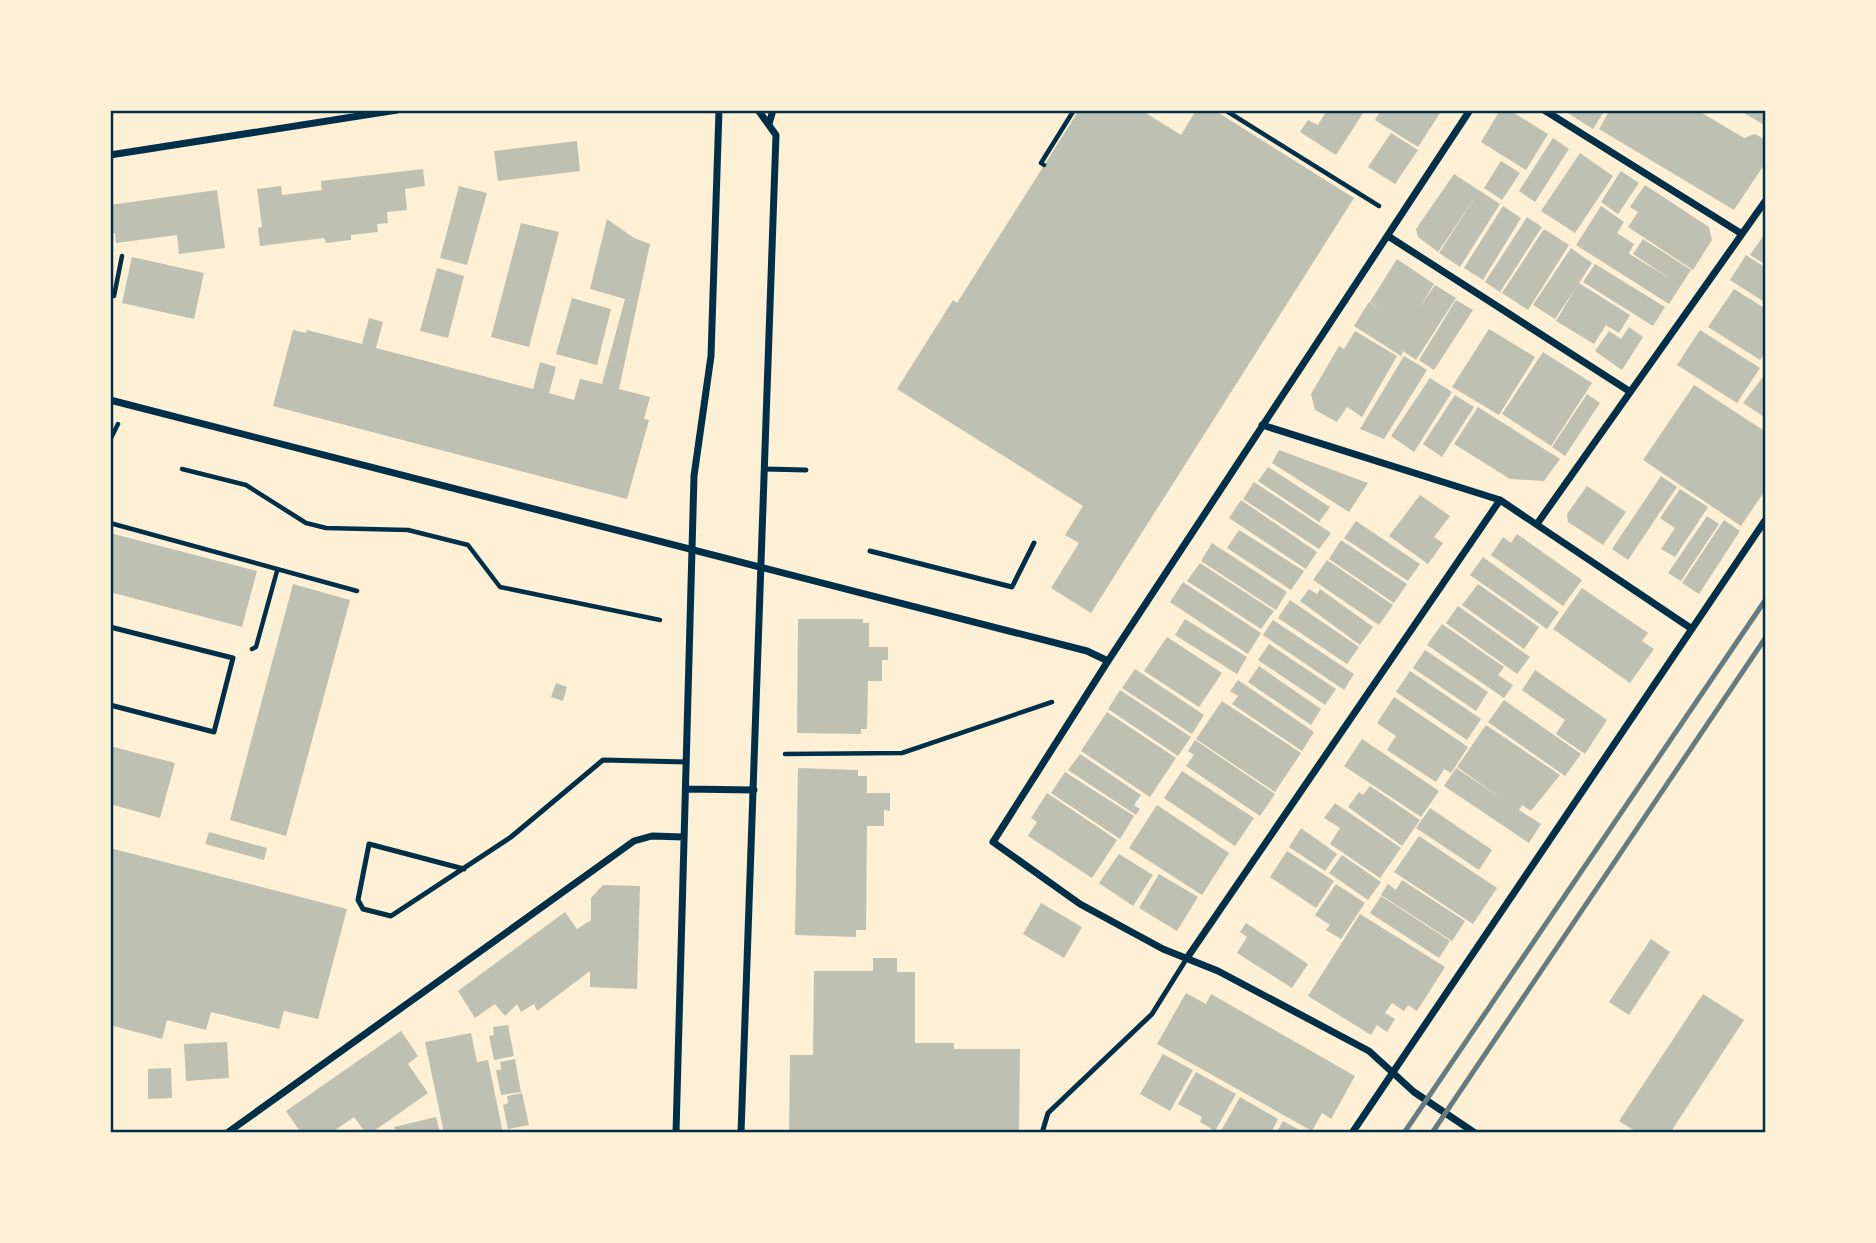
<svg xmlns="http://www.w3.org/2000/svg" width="1876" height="1243" viewBox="0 0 1876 1243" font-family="Mulish,sans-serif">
<rect width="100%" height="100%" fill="#fdf0d5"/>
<path fill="#bec0b2" d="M1079 110H1141L1181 135 1196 110H1214L1354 198 1091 613 1051 588 1079 543 1065 535 1083 506 897 389 953 300 957 303Z
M1327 110H1365L1336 155 1300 132 1308 120 1318 125Z
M1381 110H1442L1418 147 1375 120Z
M1500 110H1509L1548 134 1526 170 1481 142Z
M1563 110H1605L1593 129Z
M1610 110H1697L1744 138 1755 134 1766 140V162L1734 210 1599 129Z
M1739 110H1766V126Z
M1391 133 1418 150 1395 184 1368 167Z
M1553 138 1569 149 1535 202 1519 191Z
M577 141 580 171 498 181 494 151Z
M1580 153 1613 176 1575 233 1541 211Z
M1501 161 1520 173 1502 200 1484 188Z
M423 169 425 186 405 189 407 210 387 212 388 223 377 224 378 232 351 235V240L326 243 324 238 260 246 258 228 262 227 257 189 281 186 282 195 322 190 321 181Z
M1621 171 1639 183 1618 214 1601 202Z
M1454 174 1500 204 1460 267 1439 253 1476 196 1438 252 1418 237 1416 229Z
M1645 185 1709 227 1712 240 1693 270 1628 227 1638 212 1630 207Z
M459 186 487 193 467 265 440 258Z
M217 190 225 248 179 254 177 235 116 243 115 233 110 234V205Z
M1503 206 1521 218 1483 280 1464 268Z
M1601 206 1624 222 1617 233 1634 244 1629 253 1631 255 1671 279 1633 254 1643 239 1691 270 1669 304 1576 245Z
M1527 217 1542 227 1500 292 1485 282Z
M607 219 634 238 650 244 619 389 650 397 644 419 649 420 627 499 273 406 293 330 306 333 307 330 362 344 369 318 383 322 376 348 533 389 540 362 556 367 549 393 574 400 580 379 602 384 625 299 590 289Z
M521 223 559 232 529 347 491 337Z
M1544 229 1569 245 1528 310 1502 293Z
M1766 232V265L1750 255Z
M1571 248 1592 263 1579 283 1630 315 1619 333 1606 325 1594 344 1556 321 1577 286 1555 319 1533 305Z
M1746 255 1766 268V303L1730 280Z
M132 257 204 273 194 319 122 303Z
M1397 259 1434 284 1420 307 1435 285 1456 298 1416 360 1403 351 1401 356 1354 326 1369 302 1383 311 1370 302Z
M1595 264 1665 307 1653 326 1583 282Z
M437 268 464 276 448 338 420 331Z
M1734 289 1766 309V352L1760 360 1708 327Z
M572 298 611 309 597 365 556 354Z
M1456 300 1473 310 1434 370 1419 360Z
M1629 327 1643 337 1622 370 1595 351 1609 331 1621 339Z
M1489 329 1535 357 1499 415 1452 387Z
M1700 330 1760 368 1737 403 1677 365Z
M1355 331 1397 356 1362 417 1347 407 1337 422 1315 410 1311 394 1339 346 1344 349Z
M1543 352 1592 383 1551 446 1502 414Z
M1404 356 1427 370 1384 439 1360 429Z
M1766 373V418L1743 403Z
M1430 378 1452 392 1414 452 1391 436Z
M1694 385 1766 432V489L1741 526 1643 460Z
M1587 394 1600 403 1565 456 1552 447Z
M1455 395 1474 407 1442 457 1423 444Z
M1478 407 1560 459 1544 481 1510 479 1454 444Z
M1279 450 1368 483 1349 512 1272 463Z
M1268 467 1330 507 1319 522 1258 481Z
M1661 476 1677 487 1628 560 1612 549Z
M1254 482 1331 533 1319 549 1243 499Z
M1587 486 1626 512 1603 545 1568 522 1567 514Z
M1680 489 1708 507 1675 557 1661 549 1675 528 1660 518Z
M1420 495 1450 516 1434 537 1443 543 1428 564 1389 536Z
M1241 500 1317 552 1306 569 1229 518Z
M1707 516 1719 524 1681 581 1668 573Z
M1724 520 1740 531 1699 594 1682 583Z
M1356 521 1420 564 1408 581 1344 538Z
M1239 530 1304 571 1291 590 1227 548Z
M110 533 257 571 242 627 110 592Z
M1517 534 1582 580 1563 606 1491 555 1503 537 1511 543Z
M1341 540 1407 584 1394 603 1329 559Z
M1212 543 1287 592 1276 610 1201 561Z
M1483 557 1559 612 1547 629 1470 575Z
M1327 560 1393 605 1379 625 1313 580Z
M1200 563 1274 611 1261 629 1187 581Z
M1183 582 1261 633 1248 654 1170 602Z
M293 584 350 600 286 836 230 820Z
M1478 584 1539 627 1524 649 1462 605Z
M1582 588 1648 633 1642 641 1654 649 1630 683 1553 629Z
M1309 589 1317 594 1320 589 1373 627 1360 645 1300 601Z
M1290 600 1359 647 1347 664 1278 618Z
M1458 606 1530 657 1517 674 1446 623Z
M798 619H863V623H869V647H888V660H882V681H868L867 729H861V734L797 733Z
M1185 619 1247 657 1237 674 1175 635Z
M1273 620 1354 674 1344 690 1263 635Z
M1442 624 1504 667 1498 675 1513 685 1504 698 1427 645Z
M1167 637 1222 673 1199 707 1144 671Z
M1269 644 1336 689 1325 705 1258 660Z
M1425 650 1488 692 1476 711 1413 668Z
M1259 666 1321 709 1311 725 1248 682Z
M1135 669 1204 715 1192 734 1122 688Z
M1535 670 1607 720 1585 754 1556 734 1565 720 1522 690Z
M1410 671 1481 719 1467 740 1396 692Z
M1238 680 1314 732 1302 751 1232 704 1238 696 1230 691Z
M556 683 567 687 563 701 551 697Z
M1120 690 1191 737 1178 756 1108 709Z
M1394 697 1468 747 1451 773 1444 769 1436 782 1387 750 1396 736 1377 723Z
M1504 700 1581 754 1565 776 1488 722Z
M1222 701 1301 753 1275 792 1196 739Z
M1107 712 1176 758 1150 797 1081 751Z
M1486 725 1560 775 1531 811 1522 805 1519 810 1541 824 1529 843 1444 786 1456 768 1502 799 1457 767Z
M1362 739 1439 791 1421 817 1344 766Z
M1195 740 1275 794 1260 816 1186 766 1194 755 1188 751Z
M110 746 175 763 160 818 110 804Z
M1080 754 1141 795 1134 805 1140 809 1136 815 1068 770Z
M798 768 858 770V776H867V793H890V811L884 810V826H867L866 930H856V937L795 935Z
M1182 771 1254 818 1235 846 1164 798Z
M1065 772 1134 816 1120 839 1051 793Z
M1370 786 1420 820 1402 846 1348 807 1359 792 1363 795Z
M1047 793 1117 840 1092 878 1028 836 1037 822 1031 818Z
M1335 803 1401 848 1380 878 1330 844 1340 828 1324 818Z
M1157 805 1229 853 1202 895 1129 848Z
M1430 808 1492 850 1479 870 1416 828Z
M1301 828 1337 854 1325 871 1289 847Z
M209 832 267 848 264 860 205 844Z
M1419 836 1497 888 1473 924 1394 872Z
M110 848 347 909 318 1019 284 1011 279 1029 211 1012 206 1030 167 1020 162 1039 110 1025Z
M1287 851 1334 881 1316 908 1270 877Z
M1119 854 1153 875 1133 906 1099 883Z
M1342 855 1381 882 1368 900 1329 873Z
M1159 874 1198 897 1177 931 1139 908Z
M1402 880 1465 921 1452 941 1381 895 1388 884 1396 890Z
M1336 884 1365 903 1341 939 1326 930 1330 925 1315 915Z
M603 885 640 886 637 989 590 987V971L537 1011 534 1004 521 1012 517 1004 505 1016 495 1004 475 1018 458 991 565 912 577 929 591 920V898Z
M1381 896 1450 941 1439 958 1370 913Z
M1041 903 1082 927 1064 958 1023 934Z
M1360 914 1445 967 1417 1011 1408 1005 1404 1011 1392 1003 1385 1013 1395 1019 1387 1032 1377 1025 1371 1035 1308 996Z
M1246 923 1308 964 1292 988 1237 953 1247 937 1240 932Z
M1651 939 1670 952 1629 1015 1609 1002Z
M873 958H897V972H915V1043H954V1049H1020L1019 1133H789L790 1055H813L814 971H873Z
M1186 993 1206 1004 1211 994 1355 1076 1331 1119 1322 1113 1312 1131 1157 1044Z
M1703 994 1744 1020 1670 1133H1638L1619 1121Z
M508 1025 514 1056 494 1060 489 1036 494 1035 493 1027Z
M401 1031 418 1056 408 1064 428 1093 371 1133H366L354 1117 331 1133H301L286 1111Z
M471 1033 477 1062 488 1060 503 1133H444L425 1042Z
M227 1042 229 1078 186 1081 184 1044Z
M1163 1054 1193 1070 1170 1111 1140 1094Z
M515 1059 521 1092 501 1095 496 1070H501L500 1062Z
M171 1068 172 1098 148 1099V1069Z
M1196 1072 1236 1094 1215 1131 1200 1122 1202 1117 1178 1104Z
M522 1093 529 1125 508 1129 503 1105 508 1103 507 1096Z
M1240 1097 1278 1119 1271 1133 1221 1131Z
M436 1117 440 1133H396L394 1127Z
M1283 1121 1305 1133H1276Z"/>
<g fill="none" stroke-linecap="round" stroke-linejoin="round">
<path stroke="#003049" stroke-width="4.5" d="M1177 110H1181
M1225 110 1379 206
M1044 165 1041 163 1074 110
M110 296H114L122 256
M110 440 118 424
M182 469 246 485 306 523 326 528 408 530 468 545 500 587 660 620
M110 523 357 591
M252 649 256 647 277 571
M785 754 902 753 1052 702"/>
<path stroke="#003049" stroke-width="5" d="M765 469 806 470
M870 551 1012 587 1034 543
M110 627 233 658 214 732 110 705
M464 869 369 844 358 900 363 909 391 916 511 837 603 760 687 762
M1042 1133 1048 1113 1152 1014 1187 958"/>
<path stroke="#003049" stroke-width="7" d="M1470 110 1108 661 993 842 1080 904 1163 949 1218 971 1369 1051 1414 1092 1475 1133
M1544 110 1742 234
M769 124 773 110
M110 155 397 110
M1388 236 1629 391
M110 400 1087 651 1108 661
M1262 425 1500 500 1692 629
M1537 524 1766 200
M686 789 754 790
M1187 958 1500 500
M227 1133 634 841 652 836 684 837
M676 1133 694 476 711 356 719 110
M741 1133 776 135 758 110
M1352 1133 1766 519"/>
<path stroke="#657d81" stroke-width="5" d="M1404 1133 1766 599
M1432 1133 1766 637"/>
</g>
<rect width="1876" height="1243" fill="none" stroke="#fdf0d5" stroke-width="224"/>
<rect x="112" y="112" width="1652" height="1019" fill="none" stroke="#003049" stroke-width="2.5"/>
</svg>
